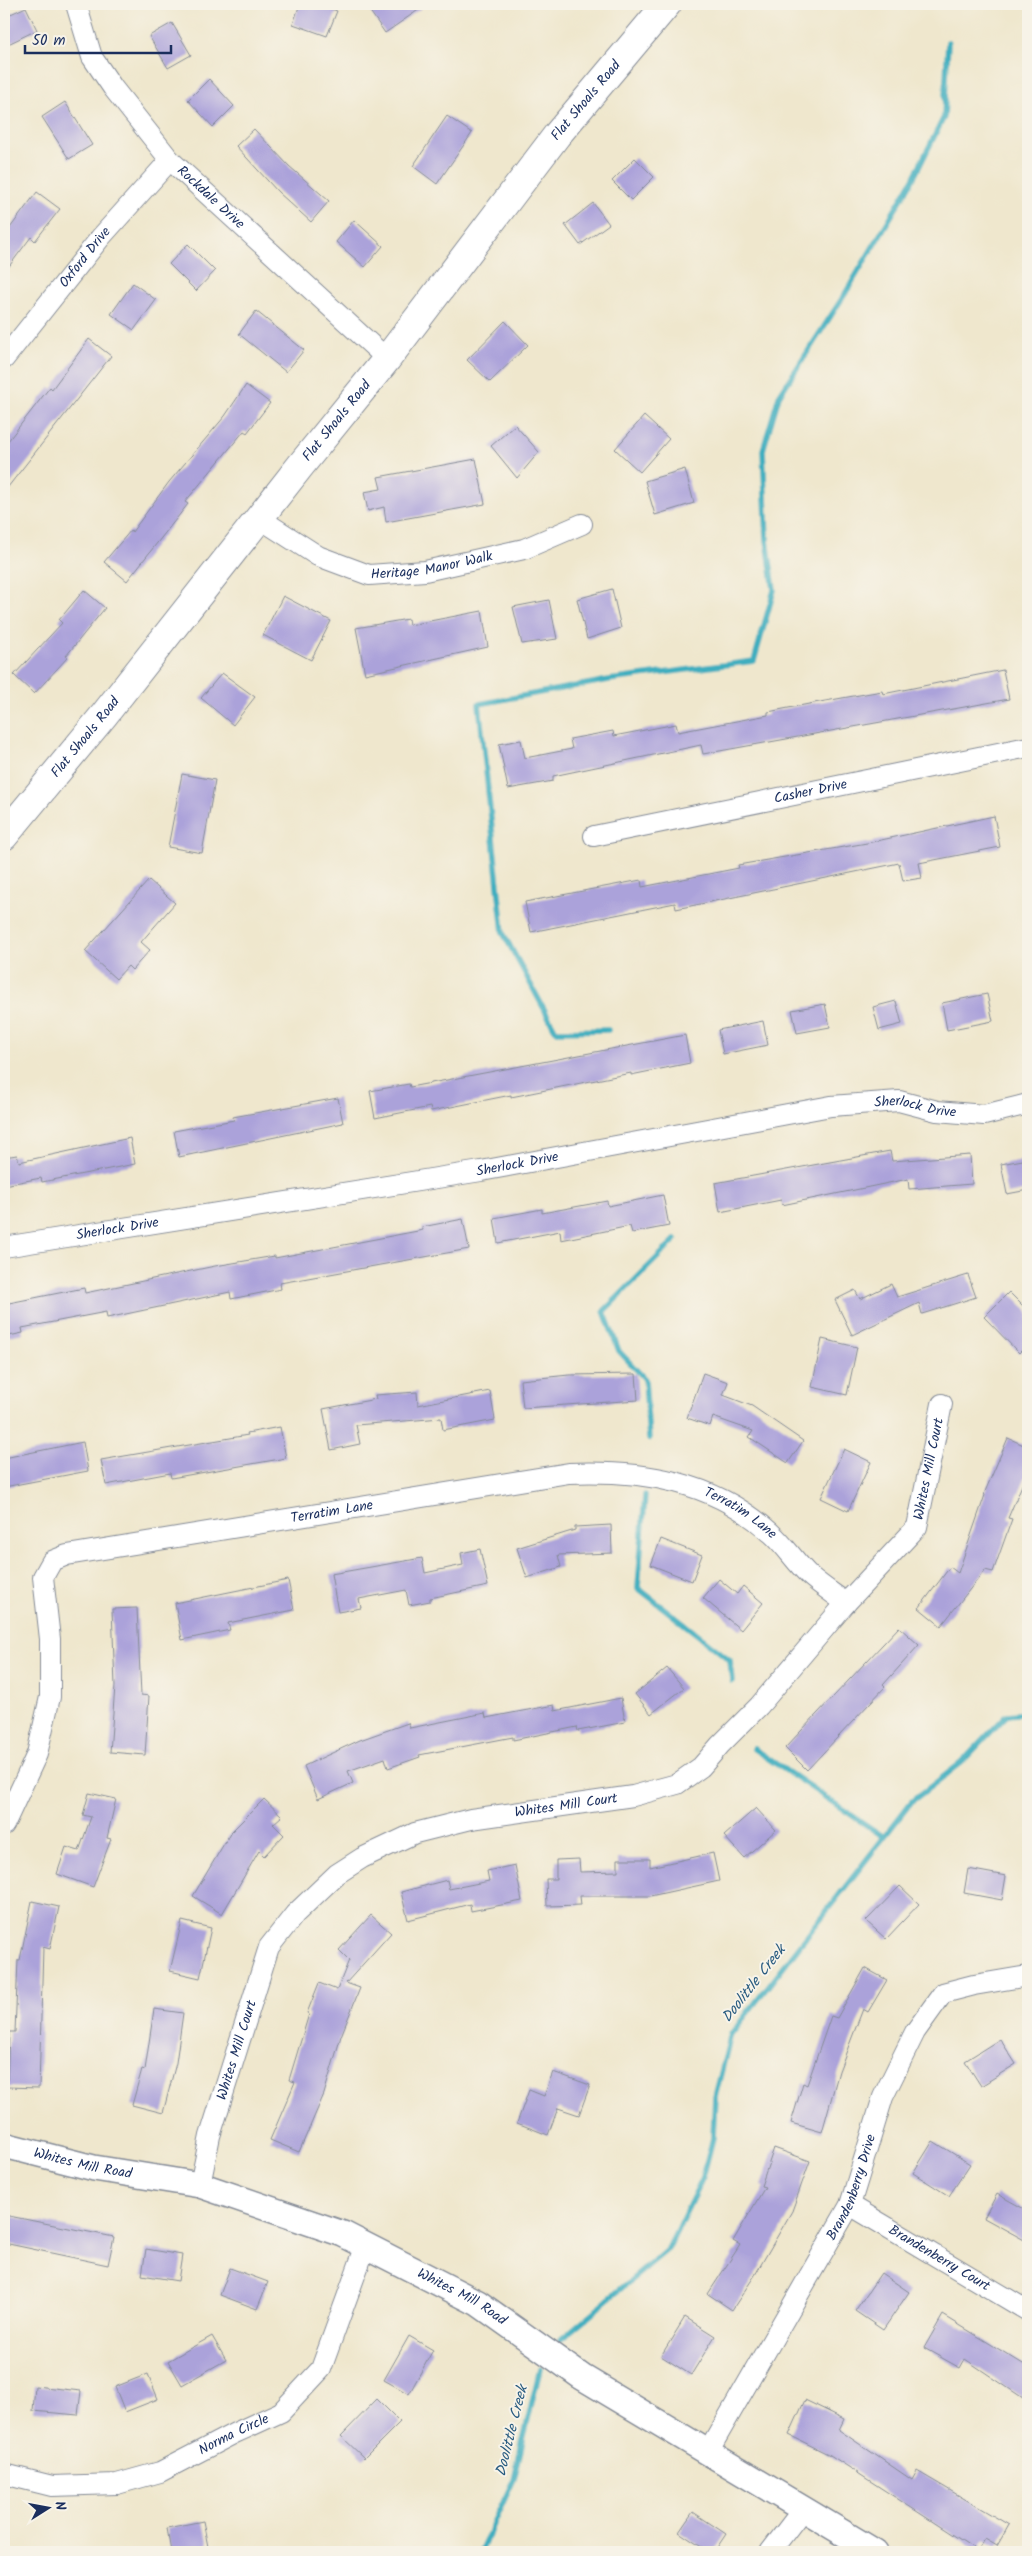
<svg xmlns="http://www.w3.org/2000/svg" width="1032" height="2556" viewBox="0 0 1032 2556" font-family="Kalam,sans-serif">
<rect width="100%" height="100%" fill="#f7f3e8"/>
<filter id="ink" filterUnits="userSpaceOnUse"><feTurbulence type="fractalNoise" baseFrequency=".02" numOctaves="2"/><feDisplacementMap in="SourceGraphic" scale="10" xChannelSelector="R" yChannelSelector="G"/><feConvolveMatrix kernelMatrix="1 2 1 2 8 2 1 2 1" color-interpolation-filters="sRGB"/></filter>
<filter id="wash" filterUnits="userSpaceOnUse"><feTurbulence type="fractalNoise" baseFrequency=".0096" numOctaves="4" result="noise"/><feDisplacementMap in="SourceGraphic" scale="20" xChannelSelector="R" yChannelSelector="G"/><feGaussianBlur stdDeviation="1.12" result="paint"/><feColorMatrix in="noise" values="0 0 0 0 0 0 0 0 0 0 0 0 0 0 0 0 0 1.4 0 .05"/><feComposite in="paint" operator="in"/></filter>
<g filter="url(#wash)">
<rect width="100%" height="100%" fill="#efe7cd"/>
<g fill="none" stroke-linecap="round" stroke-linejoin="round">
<path stroke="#41aebf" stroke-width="5.5" d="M608 1030 556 1031 503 933 479 704 609 680 754 661 774 590 767 540 763 450 779 396 845 294 912 181 944 117 948 42
M649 1439 645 1379 619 1351 604 1311 676 1239
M645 1495 638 1588 730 1660 732 1681
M754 1749 884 1837
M560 2340 668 2249 703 2177 713 2138 715 2097 731 2034 912 1801 961 1763 1007 1715 1028 1713
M480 2552 514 2479 540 2369"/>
</g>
<g id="blocks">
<path fill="#aba2da" d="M300 4H318L337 11 327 36 293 24Z
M365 4H427L385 33Z
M26 7 37 30 4 46V17Z
M172 23 191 55 168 68 149 36Z
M209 79 234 106 213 127 188 100Z
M65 102 92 145 69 159 42 117Z
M447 116 472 133 437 184 413 166Z
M254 129 289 166 329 201 311 222 278 192 236 146Z
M635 158 654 177 631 200 612 181Z
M37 192 60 209 35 241 31 237 4 273V236Z
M593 203 609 224 580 245 565 225Z
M354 220 383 246 365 267 336 242Z
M188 244 215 271 196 291 169 264Z
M133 283 156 300 134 330 111 314Z
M256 311 304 350 286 372 239 334Z
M505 321 528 345 490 382 467 360Z
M89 339 111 356 4 492V446L50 387 52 389Z
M246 385 270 403 247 433 244 431 185 502 188 504 127 581 104 562 131 530 132 532 169 482 225 416Z
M644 416 669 439 640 472 615 449Z
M515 425 539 452 517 478 491 446Z
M476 459 485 504 386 522 384 507 368 511 364 492 381 489 378 477Z
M685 469 694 503 655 515 645 481Z
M612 589 621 628 587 639 577 599Z
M84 590 105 608 66 656 68 657 34 694 14 675 62 623 59 620Z
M283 596 331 621 311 660 263 635Z
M549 600 557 639 522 644 513 607Z
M482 611 488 647 365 674 356 628 408 619 409 625Z
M1003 670 1009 699 703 754 701 745 553 776V781L508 789 499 744 521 740 525 758 572 749 570 739 613 731 614 736 676 724 678 732 768 715V712L814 703 882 691 883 694Z
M222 673 255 697 233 725 201 698Z
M182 774 215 780 202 853 168 847Z
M994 816 1000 847 919 863 922 878 903 881 899 863 676 909 675 903 531 932 525 902 641 880 642 887 739 868 738 865 867 843Z
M149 880 175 903 141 942 150 950 132 970 128 966 116 979 85 951Z
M987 994 993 1021 947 1030 942 1003Z
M896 1001 902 1024 879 1030 873 1007Z
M825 1004 830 1027 797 1033 792 1010Z
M763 1021 768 1045 723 1054 718 1030Z
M685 1035 690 1063 631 1075V1073L511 1097V1095L431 1111 430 1107 375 1118 370 1091 409 1084 410 1087Z
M338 1098 343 1123 179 1157 174 1131 234 1120 233 1117Z
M130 1138 135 1164 42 1182 41 1178 4 1185V1157L17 1155 19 1162Z
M890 1151 892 1161 970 1155 972 1184 909 1189 908 1179 782 1205 781 1200 720 1212 715 1183Z
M1028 1159V1190L1007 1194 1001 1164Z
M663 1195 669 1226 632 1233 630 1226 561 1240 560 1231 498 1243 494 1218 542 1209V1213L607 1201 608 1206Z
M463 1219 469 1249 280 1283 281 1289 231 1299 230 1292 107 1318 106 1312 22 1328 23 1333 4 1337V1304L84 1288 85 1293 215 1266 275 1256V1258L423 1230 422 1227Z
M968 1275 976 1297 922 1314 919 1303 852 1335 835 1300 855 1290 860 1299 891 1284 897 1297Z
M1009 1292 1028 1311V1344L1019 1353 984 1317Z
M822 1339 857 1347 847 1395 812 1387Z
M703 1373 728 1382 723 1395 752 1406 803 1441 788 1463 749 1437 753 1431 713 1417 710 1426 687 1418Z
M636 1374 638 1400 523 1408 520 1380 569 1375Z
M490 1391 495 1420 443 1430 441 1418 356 1425 360 1444 331 1450 323 1409 376 1399 375 1395 417 1392 418 1405Z
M280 1427 286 1458 171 1478 170 1473 106 1485 101 1460 248 1435 247 1433Z
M1008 1438 1028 1447V1471L1008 1518 1012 1519 993 1572 985 1570 941 1626 919 1608 950 1567 958 1573 985 1495 984 1494Z
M83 1442 88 1471 4 1487V1458Z
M844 1449 871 1462 848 1511 821 1498Z
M611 1525 612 1553 558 1555 561 1567 527 1578 517 1548 575 1530V1527Z
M661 1539 702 1555 692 1581 651 1565Z
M480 1549 488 1586 430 1598V1601L409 1605 406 1590 359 1599 361 1608 338 1612 331 1574 422 1558 425 1573 463 1565 461 1553Z
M719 1579 737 1594 743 1586 763 1603 741 1630 703 1598Z
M288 1580 294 1610 228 1623 230 1630 182 1640 175 1603Z
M137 1608 141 1695 149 1696 145 1755 110 1752 115 1686 112 1609Z
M899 1627 919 1645 883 1685 885 1687 807 1770 785 1748Z
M667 1668 684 1688 651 1714 635 1694Z
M621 1698 625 1722 578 1731 577 1727 513 1740V1737L419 1755 420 1757 388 1768 385 1758 348 1771 353 1783 318 1799 304 1766 360 1740 408 1723 410 1728 485 1713 486 1718 554 1705 555 1711Z
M89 1793 116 1799 107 1838 111 1839 93 1887 57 1874 66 1847 79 1851 91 1817 83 1815Z
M264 1799 282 1816 273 1824 284 1835 264 1856 259 1851 222 1914 193 1896 231 1832Z
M756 1808 776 1830 744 1858 724 1836Z
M713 1853 719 1881 650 1896H580L581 1905 547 1906 546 1879H556V1860L579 1859 580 1872 618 1871V1859H650V1867Z
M515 1865 522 1901 471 1911 470 1904 408 1920 401 1892 447 1880 449 1889 489 1881 487 1871Z
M968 1869 1006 1876 1002 1900 964 1893Z
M900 1886 919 1904 886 1939 866 1921Z
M32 1901 59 1907 50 1949 43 1947 39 2088 7 2087 9 2032H15L18 1960H20Z
M371 1915 391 1933 346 1983 360 1988 341 2036 324 2094 299 2152 270 2140 295 2082 289 2080 309 2014 307 2013 319 1983 337 1990 349 1960 339 1950Z
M182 1921 211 1928 200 1978 170 1971Z
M865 1968 887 1980 868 2012 863 2009 839 2071 822 2132 791 2123 803 2083 807 2085 831 2016 837 2018Z
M154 2009 183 2013 176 2063 163 2113 132 2105 142 2069 145 2070Z
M1000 2039 1016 2064 981 2086 965 2061Z
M553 2072 590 2085 579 2115 558 2108 548 2135 517 2123 529 2090 544 2096Z
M933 2141 970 2164 949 2196 913 2173Z
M774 2148 810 2161 792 2211 755 2275 732 2310 708 2294 740 2245 733 2241 765 2187 761 2186Z
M997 2194 1028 2211V2242L984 2218Z
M4 2215 114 2237 108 2265 4 2243Z
M146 2249 182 2255 178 2281 142 2275Z
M230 2268 268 2282 257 2309 220 2295Z
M881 2273 909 2292 883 2330 855 2311Z
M943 2315 1028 2367V2390L1023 2398 965 2359 960 2368 924 2348Z
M685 2317 715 2336 691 2375 661 2356Z
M212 2336 226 2360 182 2385 168 2361Z
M409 2336 433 2350 409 2394 384 2380Z
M148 2374 158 2399 125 2412 115 2387Z
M35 2386 81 2391 78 2415 33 2411Z
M377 2399 400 2422 364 2458 341 2436Z
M805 2400 844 2419 839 2430 912 2480 917 2471 1009 2525 997 2546 985 2539 978 2551 830 2455 789 2435Z
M693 2512 726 2534 714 2552H709L679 2532Z
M203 2521 209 2552H171L167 2528Z"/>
</g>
</g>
<g filter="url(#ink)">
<use href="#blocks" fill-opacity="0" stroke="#858b96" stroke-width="1"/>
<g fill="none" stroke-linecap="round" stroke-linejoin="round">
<defs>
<g id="minor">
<path id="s1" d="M76 4 92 57 113 88 170 160 387 359"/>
<path id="s2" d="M4 359 101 237 170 160"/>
<path id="s3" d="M259 518 318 556 369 575 425 571 524 549 582 524"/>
<path id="s4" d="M594 836 1028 747"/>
<path id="s5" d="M4 1247 481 1171 831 1106 899 1101 937 1111 984 1115 1028 1104"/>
<path id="s6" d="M4 1825 37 1754 50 1697V1639L43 1577 52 1561 67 1555 569 1473C643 1470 714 1481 771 1533 785 1545 795 1562 809 1575 820 1585 834 1594 846 1603"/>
<path id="s7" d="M200 2185 210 2136 269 1947 295 1914 337 1874 362 1858 415 1833 471 1819 633 1796 677 1784 701 1767 720 1745 759 1706 846 1603 917 1527 942 1404"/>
<path id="s8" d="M850 2205 1028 2311"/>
<path id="s9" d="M708 2452 850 2205 883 2097 915 2032 943 1993 974 1985 1028 1976"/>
<path id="s10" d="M4 2474 52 2486 117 2484 160 2472 235 2433 281 2412 321 2369 366 2245"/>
<path d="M770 2552 803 2509"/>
</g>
<g id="tertiary">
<path id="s11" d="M4 2145 94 2168 200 2185 343 2234 478 2303 582 2377 875 2552"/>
</g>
<g id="secondary">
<path id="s12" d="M4 836 104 715 301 465 387 359 557 135 667 4"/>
</g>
</defs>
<use href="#minor" stroke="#858b96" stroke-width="22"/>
<use href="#tertiary" stroke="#858b96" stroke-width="28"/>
<use href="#secondary" stroke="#858b96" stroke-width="30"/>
<use href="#minor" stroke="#fff" stroke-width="20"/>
<use href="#tertiary" stroke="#fff" stroke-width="25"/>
<use href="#secondary" stroke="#fff" stroke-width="28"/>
</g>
</g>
<g text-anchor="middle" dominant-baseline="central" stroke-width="4" stroke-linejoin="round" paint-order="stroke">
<g font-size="14" fill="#1b2f5e" stroke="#f7f3e8">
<text stroke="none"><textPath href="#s12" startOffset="938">Flat Shoals Road</textPath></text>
<text stroke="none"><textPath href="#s1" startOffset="240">Rockdale Drive</textPath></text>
<text stroke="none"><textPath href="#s2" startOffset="130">Oxford Drive</textPath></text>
<text stroke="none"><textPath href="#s12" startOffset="532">Flat Shoals Road</textPath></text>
<text stroke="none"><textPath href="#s3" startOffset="188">Heritage Manor Walk</textPath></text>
<text stroke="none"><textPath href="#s12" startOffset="128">Flat Shoals Road</textPath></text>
<text stroke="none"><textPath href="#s4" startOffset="221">Casher Drive</textPath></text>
<text stroke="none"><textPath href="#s5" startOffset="924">Sherlock Drive</textPath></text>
<text stroke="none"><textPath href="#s5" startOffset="520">Sherlock Drive</textPath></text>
<text stroke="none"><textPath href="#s5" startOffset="115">Sherlock Drive</textPath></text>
<text stroke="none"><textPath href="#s7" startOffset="1115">Whites Mill Court</textPath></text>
<text stroke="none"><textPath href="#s6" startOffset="560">Terratim Lane</textPath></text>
<text stroke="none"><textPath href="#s6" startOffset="980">Terratim Lane</textPath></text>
<text stroke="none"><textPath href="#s7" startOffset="590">Whites Mill Court</textPath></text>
<text stroke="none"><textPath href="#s7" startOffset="140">Whites Mill Court</textPath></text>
<text stroke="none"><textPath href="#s11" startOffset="81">Whites Mill Road</textPath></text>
<text stroke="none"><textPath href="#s9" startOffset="302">Brandenberry Drive</textPath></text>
<text stroke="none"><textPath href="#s8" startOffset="104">Brandenberry Court</textPath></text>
<text stroke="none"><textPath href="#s11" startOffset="486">Whites Mill Road</textPath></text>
<text stroke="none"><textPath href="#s10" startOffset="242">Norma Circle</textPath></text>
</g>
<g font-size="15" font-style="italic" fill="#285b80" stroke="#f7f3e8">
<text transform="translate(754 1984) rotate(-52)">Doolittle Creek</text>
<text transform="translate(512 2431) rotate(-76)">Doolittle Creek</text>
</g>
</g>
<rect width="1032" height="2556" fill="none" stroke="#f7f3e8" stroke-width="20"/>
<g transform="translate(48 2508) rotate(79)" stroke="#f7f3e8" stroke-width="4" paint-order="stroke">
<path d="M0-4L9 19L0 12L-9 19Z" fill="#1b2f5e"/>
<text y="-8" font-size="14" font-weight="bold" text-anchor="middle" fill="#1b2f5e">N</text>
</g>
<path d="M25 45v8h146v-8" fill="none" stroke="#1b2f5e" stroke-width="2.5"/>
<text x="32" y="45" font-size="15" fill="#1b2f5e" stroke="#f7f3e8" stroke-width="4" paint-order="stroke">50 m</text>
</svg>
